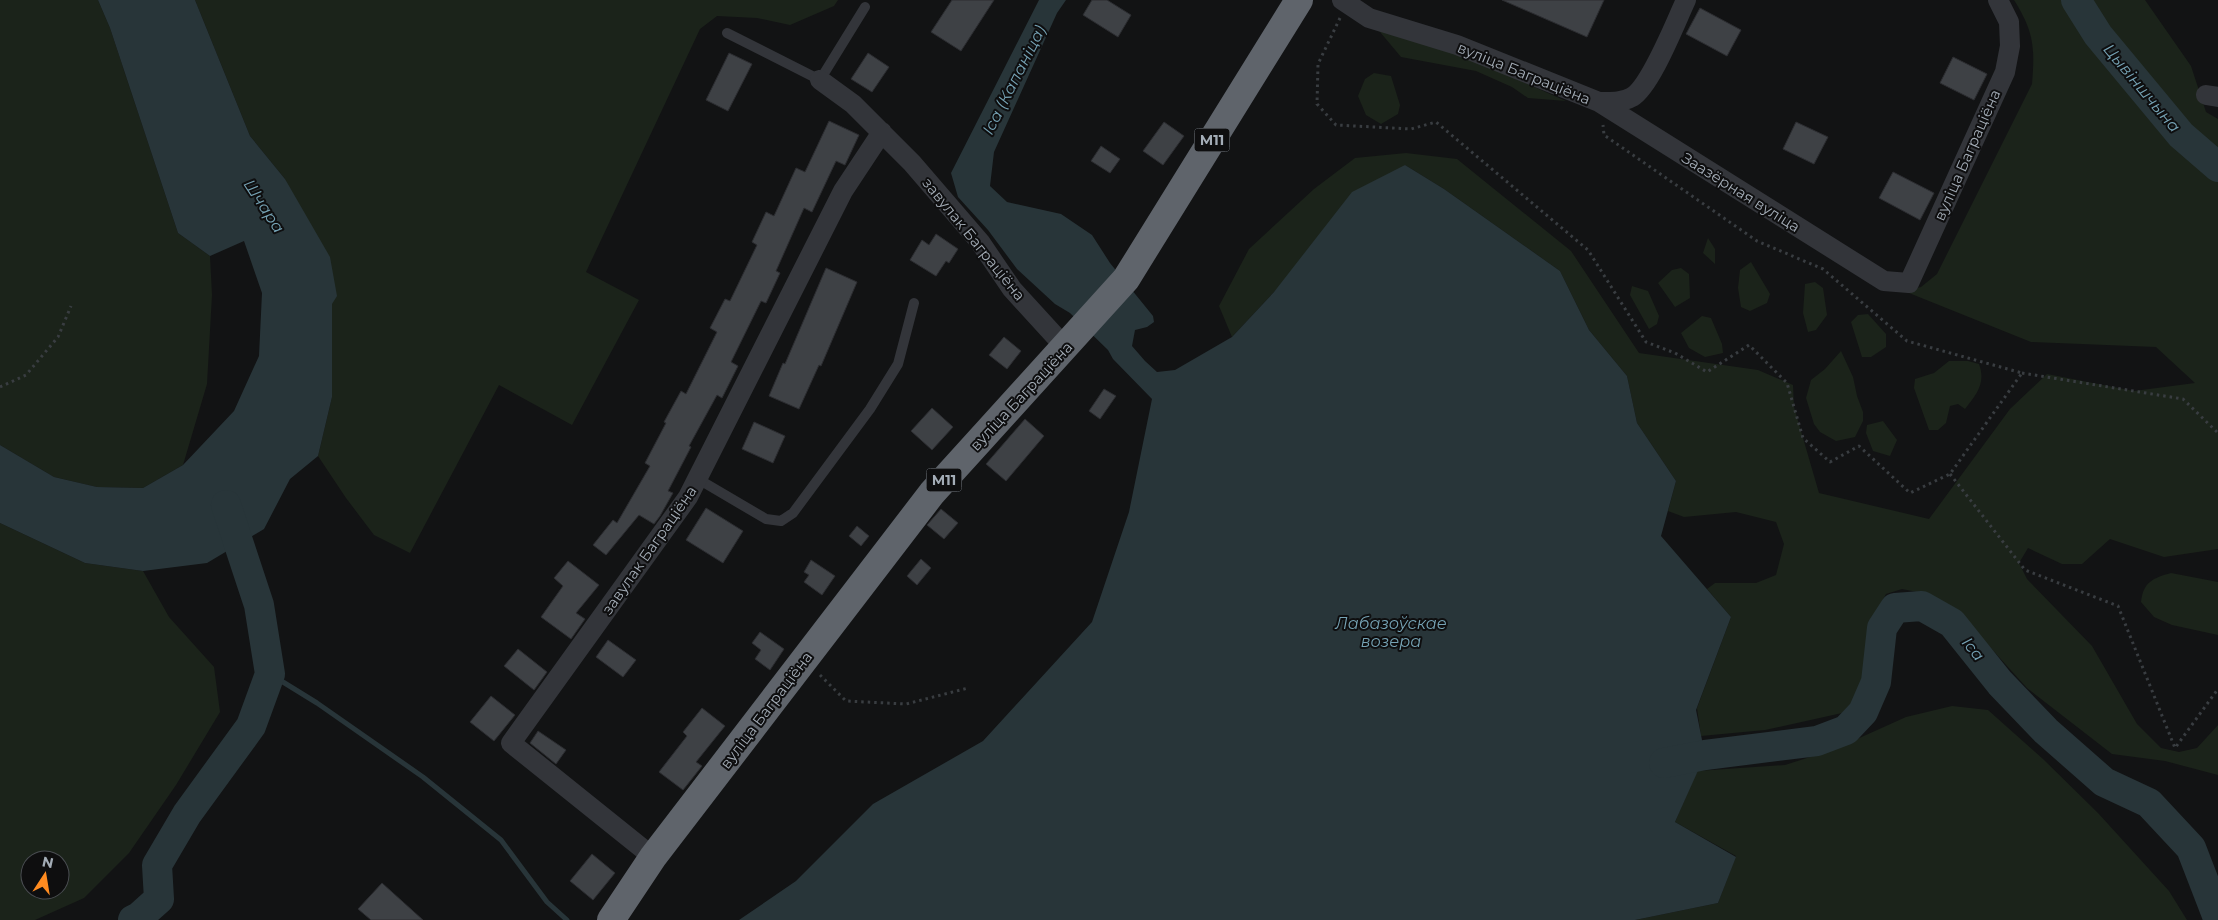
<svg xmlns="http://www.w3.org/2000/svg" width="2218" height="920" viewBox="0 0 2218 920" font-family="Montserrat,sans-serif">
<rect width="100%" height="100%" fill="#121314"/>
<path fill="#1b231a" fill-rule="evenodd" d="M0 0H98L110 28 178 233 210 256 212 295 207 384 183 465 143 488 97 487 54 477 0 445Z
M195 0H838L834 6 790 25 757 18 717 16 700 29 586 272 639 300 572 425 499 385 410 553 374 535 346 498 318 456 332 397V304L285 179 250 136Z
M2014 0H2145L2191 66 2206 112 2218 119V549L2164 557 2110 539 2082 564H2062L2028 548 2019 563 2027 579 2092 646 2137 724 2161 748 2179 752 2197 748 2218 725V775L2165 761 2112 754 2027 688 1959 613 1927 594 1902 589 1886 594C1880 605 1875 615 1872 627 1863 661 1872 688 1842 713L1765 730 1701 736 1697 708 1731 617 1707 589 1715 583H1756L1776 575 1784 544 1776 522 1736 512 1684 517 1668 511 1676 481 1637 423 1627 376 1589 330 1560 271 1444 189 1405 165 1274 292 1232 337 1219 306 1249 249 1314 189 1355 158 1406 153 1457 159 1571 251 1639 353 1758 370 1793 385 1794 407 1819 493 1929 519 2010 409 2047 374 2134 391 2195 383 2156 347 2031 342 1904 291 1921 287 1937 274 2032 84C2035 47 2034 32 2014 0Z
M1375 26 1455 52 1566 101 1528 98 1512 87 1476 71 1401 57Z
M1374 73 1391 76 1400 105 1398 114 1381 124 1366 115 1358 96 1365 79Z
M1708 238 1715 249V264L1703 253Z
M1751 262 1770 294 1767 303 1750 311 1741 307 1738 288 1740 270Z
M1681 268 1689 274 1690 298 1675 307 1658 283 1672 270Z
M1815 282 1823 288 1827 315 1816 330 1808 332 1803 313 1805 284Z
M1632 286 1648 291 1659 316 1657 324 1649 329 1630 295Z
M1868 314 1886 334V347L1871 357H1862L1851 322 1858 315Z
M1702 316 1711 318 1722 344 1723 353 1705 357 1689 348 1681 333Z
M1841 351 1853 377 1857 396 1863 412V421L1855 437 1836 441 1820 432 1814 424 1806 398 1811 380 1825 369Z
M1949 361H1968L1979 364C1986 383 1977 394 1965 409L1958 404 1950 406 1946 423 1938 430H1929L1914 388 1915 379 1934 373Z
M1883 421 1897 440 1890 456 1873 451 1866 433 1867 425Z
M0 523 85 563 143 571 169 617 214 667 220 712 176 785 129 853 84 898 35 920H0ZM30 860H60V890H30Z
M2171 573 2218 582V635L2172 625 2154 617 2141 602C2143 582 2153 578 2171 573Z
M1952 706 1988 710 2043 759 2098 813 2169 891 2187 920H1635L1718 903 1736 856 1675 822 1697 771 1785 765 1835 749 1906 717Z"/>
<path fill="#283539" d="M98 0H195L250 136 285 179 330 257 337 296 332 304V397L318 456 290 479 264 529 207 563 143 571 85 563 0 523V445L54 477 97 487 143 488 183 465 234 411 259 356 262 293 244 241 210 256 178 233 110 28Z
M1039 0H1066L1057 13 994 152 990 186 1007 202 1061 214 1092 235 1110 263 1153 316 1154 322 1147 327 1135 330 1132 346 1145 361 1157 372 1175 370 1232 337 1274 292 1352 192 1405 165 1444 189 1560 271 1589 330 1627 376 1637 423 1676 481 1661 536 1731 617 1696 710 1705 755 1675 822 1736 857 1718 903 1635 920H739L796 881 873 804 983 741 1092 622 1129 512 1152 399 1113 359 1108 350 1070 313 1055 304 1017 269 988 230 958 197 951 173Z"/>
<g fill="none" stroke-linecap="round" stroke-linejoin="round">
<path stroke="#283539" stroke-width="5" d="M270 674 317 703 423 777 501 840 547 902 567 920"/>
<path stroke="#283539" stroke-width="30" d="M2076 0 2098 35 2181 135 2218 167
M1664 763 1705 755 1817 741 1846 730 1863 712 1876 682 1882 628 1895 608 1922 606 1952 623 2000 683 2046 731 2104 782 2149 803 2191 848 2218 918
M133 920 139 917 159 899 157 865 187 814 251 726 270 674 259 605 226 505"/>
</g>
<path fill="#3e4145" stroke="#2c2d31" d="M952 0H994L961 51 931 32Z
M1092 0H1107L1131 15 1118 37 1083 15Z
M1502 0H1604L1587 37Z
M1700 8 1741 30 1727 56 1686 34Z
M729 53 752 64 728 111 706 100Z
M868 53 889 67 872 92 851 79Z
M1953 57 1987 74 1974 100 1940 83Z
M829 121 859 135 845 165 836 161 812 212 804 208 776 271 780 273 766 303 761 301 731 362 738 366 722 398 717 395 689 446 691 447 668 491 673 493 660 516 654 524 639 515 606 555 593 545 613 520 617 523 650 466 645 463 666 423 664 422 681 391 686 394 717 332 710 328 725 299 730 301 757 245 752 242 766 212 774 216 796 168 805 172Z
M1164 122 1184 136 1163 165 1143 151Z
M1796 122 1828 137 1814 164 1783 149Z
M1101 146 1120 159 1110 173 1091 161Z
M1893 172 1934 193 1920 220 1879 198Z
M936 234 958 249 949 263 946 261 936 276 910 260 922 240 929 245Z
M826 268 857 282 821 366 819 365 799 409 769 396 783 363 785 364Z
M1004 337 1021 351 1007 369 989 355Z
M1104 389 1116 396 1100 419 1089 411Z
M932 408 953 427 932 450 911 431Z
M1025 419 1044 436 1006 481 986 464Z
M754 422 785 436 773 463 742 449Z
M706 508 743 531 723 563 686 540Z
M941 509 958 523 944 539 927 525Z
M857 526 869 536 861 546 849 536Z
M921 559 931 568 917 585 907 576Z
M811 560 835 576 822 595 804 582 809 575 804 572Z
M568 561 599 585 576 613 585 619 571 639 541 617 563 586 554 578Z
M760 632 784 649 770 670 755 659 761 650 752 643Z
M608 640 636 660 623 677 596 657Z
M518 649 547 672 534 690 504 666Z
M491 696 515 715 494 741 470 722Z
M702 708 725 726 696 762 702 766 683 790 659 772 687 736 683 732Z
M538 731 566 750 556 764 530 743Z
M592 854 615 873 593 900 570 881Z
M382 883 423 920H371L358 909Z"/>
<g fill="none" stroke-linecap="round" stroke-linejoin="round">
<path stroke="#393d41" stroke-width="3" stroke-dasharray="2.5 4" stroke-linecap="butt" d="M1340 18 1318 64 1317 104 1336 125 1411 129 1436 122 1588 250 1646 342 1675 353 1707 372 1749 345 1787 383 1803 438 1830 462 1859 446 1910 493 1950 474 2022 373 1907 341 1823 269 1757 241 1604 135 1603 125
M2022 373 2183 399 2218 433
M0 387 26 375 58 337 71 306
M1950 474 2025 570 2118 606 2175 748 2218 689
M820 675 846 701 906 704 968 688"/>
<path stroke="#33353a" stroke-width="10" d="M727 33 820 80 865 7
M698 479 766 519 781 521 793 513 870 409 898 364 914 303"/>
<path stroke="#33353a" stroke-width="20" d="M1342 0 1369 18 1457 45 1599 102C1611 102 1621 103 1632 97 1651 86 1676 21 1686 0
M820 80 853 104 912 163 980 242 1012 289 1065 347
M2206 95 2218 97
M1599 102 1884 281 1909 283 2005 72 2010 46 2009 22 1998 0
M653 857 511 743 688 497 843 191 882 132"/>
<path stroke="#5f646b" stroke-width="28" d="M611 920 653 857 932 493 1126 279 1299 0"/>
</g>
<g text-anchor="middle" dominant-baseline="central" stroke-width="4" stroke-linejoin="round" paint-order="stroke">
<g fill="#0e0e0f" stroke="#767d84" stroke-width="1">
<rect x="1194.5" y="128.5" width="35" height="23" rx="4"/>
<rect x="926.5" y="468.5" width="35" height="23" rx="4"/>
</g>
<g font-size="14" font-weight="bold" fill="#a3acb6">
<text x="1212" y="140">М11</text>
<text x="944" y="480">М11</text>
</g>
<g font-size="15" fill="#a3acb6" stroke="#0e0e0f">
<text transform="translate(1524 73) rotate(22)">вуліца Баграціёна</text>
<text transform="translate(1967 155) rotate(-66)">вуліца Баграціёна</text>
<text transform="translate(1741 192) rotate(32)">Заазёрная вуліца</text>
<text transform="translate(974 239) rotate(51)">завулак Баграціёна</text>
<text transform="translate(1021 396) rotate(-47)">вуліца Баграціёна</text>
<text transform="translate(649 550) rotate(-55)">завулак Баграціёна</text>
<text transform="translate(766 710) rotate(-53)">вуліца Баграціёна</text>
</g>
<g font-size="16" font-style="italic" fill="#76a3b5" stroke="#0e0e0f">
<text transform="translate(1014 80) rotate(-63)">Іса (Капаніца)</text>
<text transform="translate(2142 88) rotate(50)">Цывіншчына</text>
<text transform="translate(264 206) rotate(57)">Шчара</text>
<text x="1391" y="623">Лабазоўскае<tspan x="1391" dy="18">возера</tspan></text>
<text transform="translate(1973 649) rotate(51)">Іса</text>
</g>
</g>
<g transform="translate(45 875) rotate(12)"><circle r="24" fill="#0e0e0f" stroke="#4a4d52"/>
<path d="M0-4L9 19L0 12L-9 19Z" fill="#ff8b20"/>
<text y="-8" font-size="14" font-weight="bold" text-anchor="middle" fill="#a3acb6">N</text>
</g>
</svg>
